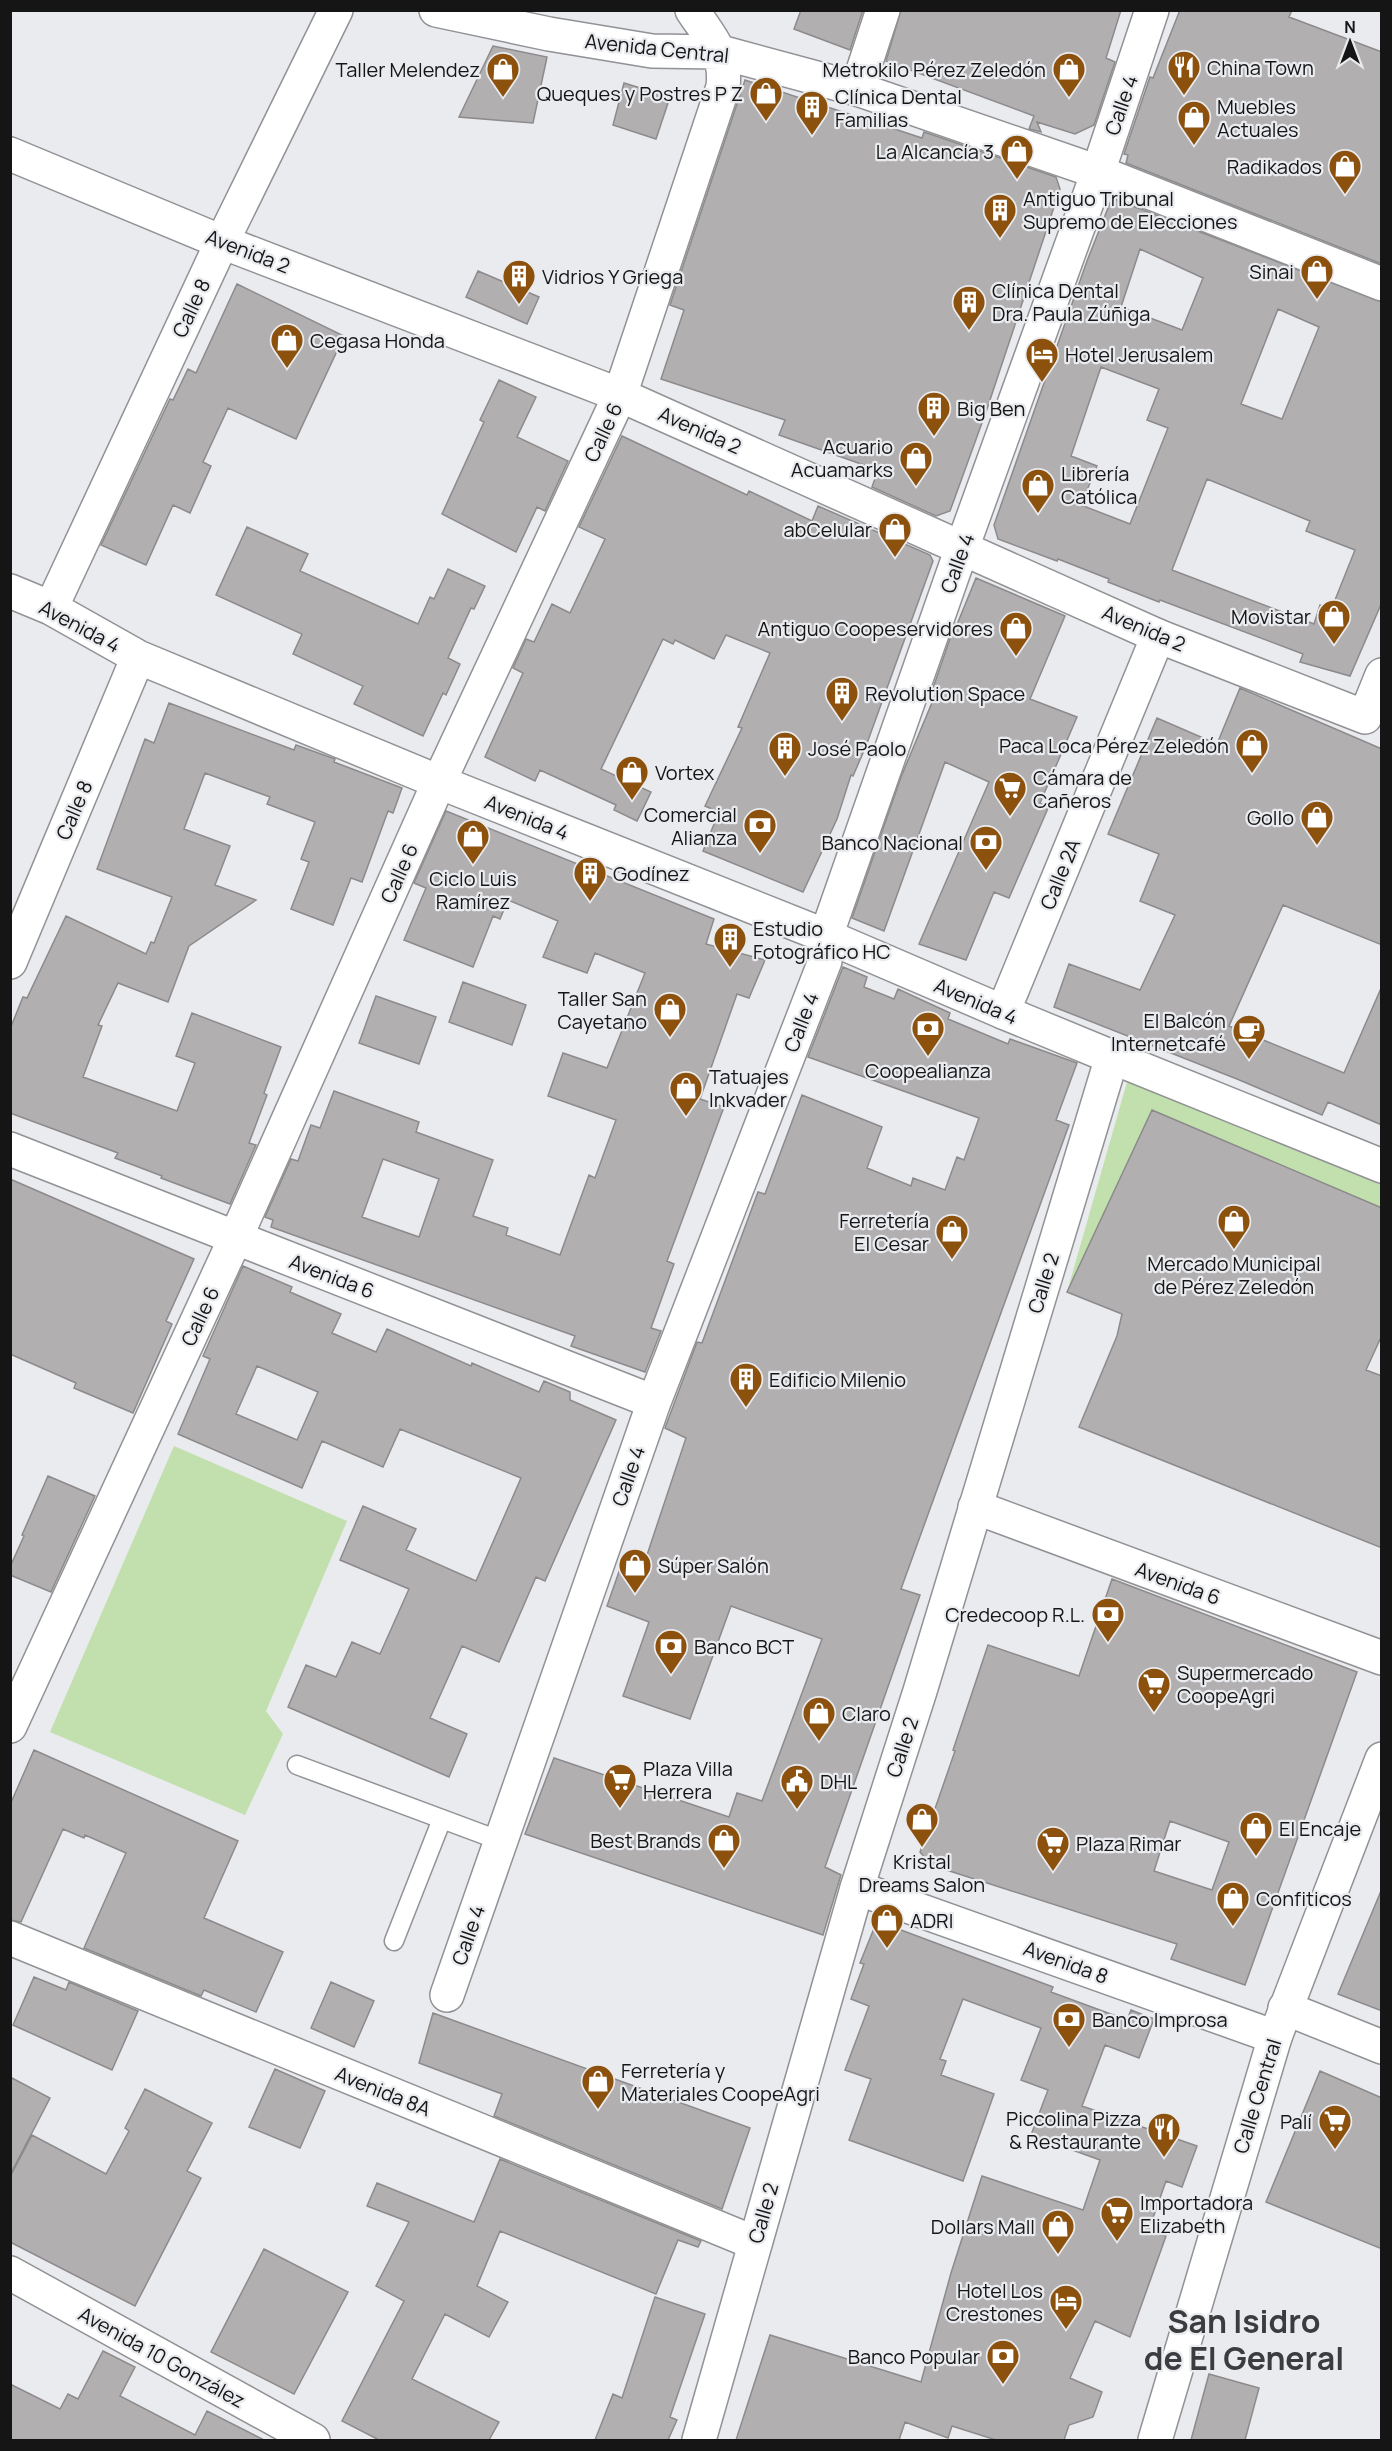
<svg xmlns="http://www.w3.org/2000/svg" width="1392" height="2451" viewBox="0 0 1392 2451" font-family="Manrope,sans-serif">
<rect width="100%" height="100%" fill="#e9ebee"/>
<path fill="#c1e0ae" d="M1129 1075 1381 1179V1208L1152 1110 1067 1292Z
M174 1446 347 1521 266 1711 283 1734 245 1815 50 1732Z"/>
<path fill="#b2afb1" stroke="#8d8a8c" stroke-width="1.5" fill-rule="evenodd" d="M801 10H863L850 50 794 29Z
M901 10H1121L1106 58 1115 62 1094 125 1075 134 1037 122 1041 132 1029 129 1034 116 886 61Z
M1180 10H1292L1289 17 1382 52V264L1126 163 1128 155 1124 154 1150 77 1153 78Z
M493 46 547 57 533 123 459 117Z
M745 80 922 138 924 132 1056 177 1060 189 987 409 950 511 936 516 872 487 878 470 779 435 785 420 661 379 684 310 670 305Z
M624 83 670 97 656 139 613 125Z
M1112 198 1382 302V602L1350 676 1300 662 1303 654 1160 600 1159 602 1108 582 1109 579 1058 559 1057 561 998 539 994 525 1087 261ZM1140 249 1203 278 1182 330 1121 307ZM1278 309 1319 327 1282 419 1241 404ZM1101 367 1159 389 1147 420 1168 428 1130 524 1081 505 1097 466 1071 456ZM1207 479 1310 521 1306 531 1355 550 1331 610 1320 605 1314 624 1172 570Z
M478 271 539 297 527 324 466 297Z
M237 284 344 336 296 439 228 408 203 462 211 466 190 513 173 505 146 565 101 545 170 399 173 400 188 369 196 373Z
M499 380 536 397 517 437 568 461 545 511 537 507 516 552 442 514 484 422 480 420Z
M622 436 747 495 749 491 812 521 818 506 930 555 933 561 866 746 853 776 851 775 837 819 803 892 703 851 719 812 705 806 742 728 738 727 770 653 726 635 714 659 675 640 673 644 663 639 601 769 651 792 637 821 614 810 616 805 540 770 535 781 485 757 523 673 513 668 526 639 534 642 552 604 570 613 605 539 579 527Z
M247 527 308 554 300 571 418 624 430 597 434 599 448 569 485 586 474 609 471 608 448 658 460 664 446 695 443 693 423 736 354 704 363 686 293 654 302 634 216 595Z
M976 578 1065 616 1030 699 1077 717 1040 803 1049 806 1009 898 994 892 966 960 919 944 989 782 945 762 884 931 852 918 901 777 936 693 932 691 955 624 956 627Z
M1240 688 1382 749V945L1283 905 1229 1026 1344 1073 1382 986V1125L1328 1102 1322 1115 1237 1079 1054 1007 1069 964 1140 990 1175 915 1140 901 1159 854 1108 834 1157 718 1217 744Z
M169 703 294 750 296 745 335 759 334 762 402 788 393 813 388 811 362 882 351 878 333 925 291 909 309 862 301 859 315 822 267 804 270 797 205 773 184 829 230 846 215 885 256 900 189 946 168 1002 118 983 98 1025 102 1026 83 1077 177 1111 195 1063 176 1056 192 1013 281 1047 264 1093 267 1095 249 1143 256 1145 230 1204 161 1178 162 1176 115 1158 118 1153 10 1113V1029L23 997 27 998 66 916 146 954 151 942 154 943 172 897 97 869 145 739 154 743Z
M446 811 714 919 706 944 765 960 749 998 737 994 700 1099 724 1107 667 1261 674 1264 651 1328 661 1331 645 1372 571 1346 575 1336 271 1227 273 1220 265 1217 291 1159 298 1161 311 1125 320 1128 334 1091 419 1122 416 1132 493 1160 473 1216 508 1228 506 1235 560 1255 589 1175 595 1178 616 1120 548 1096 563 1053 607 1068 645 973 595 953 587 973 543 957 558 921 508 900 500 919 493 916 473 967 404 940 426 888 414 883ZM383 1159 439 1179 419 1237 362 1217Z
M843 967 867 977 864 987 894 999 898 989 950 1013 948 1019 1008 1044 1010 1039 1077 1063 1056 1120 1069 1125 901 1589 920 1595 825 1867 841 1875 823 1935 525 1834 554 1758 729 1817 737 1793 762 1801 822 1639 731 1606 690 1719 623 1696 649 1622 607 1606 621 1566 641 1573 686 1438 665 1428 697 1342 702 1343 758 1192 765 1194 802 1095 882 1127 867 1168 911 1186 913 1178 945 1190 957 1157 964 1160 979 1118 808 1057Z
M463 982 526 1005 512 1045 449 1022Z
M376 996 436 1017 419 1064 359 1043Z
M1152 1110 1382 1208V1335L1366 1370 1382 1376V1548L1079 1427 1117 1336 1122 1314 1067 1292Z
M10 1179 194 1259 166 1321 172 1324 133 1413 74 1388 76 1383 10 1354Z
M243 1266 292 1287 290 1292 341 1314 332 1333 376 1352 387 1329 471 1366 472 1363 539 1392 544 1381 570 1392V1400L616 1420 545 1581 536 1577 499 1662 462 1646 430 1718 467 1734 449 1777 288 1707 306 1665 336 1677 352 1642 380 1654 409 1589 340 1560 363 1506 416 1529 406 1550 476 1581 521 1478 400 1429 383 1467 322 1441 302 1488 178 1434 210 1359 203 1356ZM257 1366 318 1392 297 1440 236 1414Z
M48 1476 95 1496 51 1592 10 1575V1567L24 1536 22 1535Z
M1112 1579 1357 1672 1245 1985 1171 1959 1177 1944 931 1865 920 1852 955 1751 953 1750 988 1645 1079 1676ZM1170 1821 1229 1842 1212 1890 1154 1871Z
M34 1750 238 1841 204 1918 283 1952 256 2012 204 1990 201 1996 84 1948 126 1853 85 1835 84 1838 63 1829 21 1922 10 1920V1805Z
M1381 1891H1382V2011L1338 1994Z
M877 1921 1053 1987 1051 1992 1127 2020 1131 2010 1154 2019 1139 2058 1105 2045 1082 2106 1197 2146 1182 2187 1166 2181 1148 2232 1166 2236 1130 2337 1095 2321 1070 2378 1102 2392 1093 2417 1069 2425 1064 2440H996L952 2426 948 2438 905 2422 899 2440H736L770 2335 921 2382 951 2273 982 2176 1083 2210 1100 2160 1031 2135 1048 2090 1021 2080 1041 2028 963 1999 940 2059 946 2061 941 2075 994 2094 963 2181 849 2140 871 2079 845 2070 869 2006 851 1999 864 1964 860 1963Z
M34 1977 66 1990 69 1982 138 2011 112 2070 13 2025Z
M331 1982 374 2001 354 2047 311 2028Z
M433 2013 750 2128 722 2209 494 2116 502 2094 419 2063Z
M275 2069 325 2091 300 2148 249 2127Z
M1320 2071 1382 2098V2249L1266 2202Z
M10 2077 50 2098 10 2175Z
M145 2089 212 2123 187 2171 201 2178 135 2306 10 2242V2177L32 2135 106 2174 129 2131 125 2128Z
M500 2159 701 2241 698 2247 678 2240 656 2294 500 2231 477 2286 508 2302 489 2337 445 2314 412 2379 499 2422 489 2440H379L342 2421 404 2301 376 2286 409 2222 367 2206 377 2183 474 2222Z
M264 2249 348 2292 294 2394 211 2352Z
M655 2297 705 2314 670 2417 677 2420 668 2440H595L613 2394 622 2398Z
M103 2351 135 2367 120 2396 195 2435 207 2411 264 2440H10V2384L60 2409 68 2394 78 2399Z
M1209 2374 1259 2388 1245 2440H1191Z"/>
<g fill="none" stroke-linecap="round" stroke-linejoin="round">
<defs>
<path id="service" d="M297 1765 501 1841
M394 1941 442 1819"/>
<path id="minor" d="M436 10 549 34 652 51 720 52 857 89 1098 172 1382 284
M857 89 883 10
M10 154 222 242 620 395 1158 636
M10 591 51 608 138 657 439 782 826 936 1003 1012
M51 608 222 242 336 10
M10 962 138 657
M1112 1057 1382 1166
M10 1149 654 1402
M975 1507 1382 1658
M10 1726 235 1239 439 782 620 395 723 87C727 53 710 37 692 10
M857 1888 1275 2037
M10 1938 755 2243
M447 1995 654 1402 825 961 826 936 962 548 1098 172 1152 10
M1285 2008 1382 2047
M10 2273 313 2440"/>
<path id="secondary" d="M699 2440 857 1888 920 1691 1112 1057 1003 1012 1158 636 1365 717 1382 675
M1155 2440 1275 2037 1382 1759"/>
</defs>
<use href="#service" stroke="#919295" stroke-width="21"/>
<use href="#minor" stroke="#919295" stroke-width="36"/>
<use href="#secondary" stroke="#919295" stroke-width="36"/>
<use href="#service" stroke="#fff" stroke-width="18"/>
<use href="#minor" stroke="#fff" stroke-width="33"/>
<use href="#secondary" stroke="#fff" stroke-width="33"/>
</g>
<defs>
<symbol id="restaurant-pin" viewBox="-11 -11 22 30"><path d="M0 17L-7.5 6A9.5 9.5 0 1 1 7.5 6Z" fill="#8c510d" stroke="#e9ebee"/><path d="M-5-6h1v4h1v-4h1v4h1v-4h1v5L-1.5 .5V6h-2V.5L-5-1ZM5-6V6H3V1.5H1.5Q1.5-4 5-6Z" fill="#fff"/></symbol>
<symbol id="shop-pin" viewBox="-11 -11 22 30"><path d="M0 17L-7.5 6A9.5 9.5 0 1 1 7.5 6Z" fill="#8c510d" stroke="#e9ebee"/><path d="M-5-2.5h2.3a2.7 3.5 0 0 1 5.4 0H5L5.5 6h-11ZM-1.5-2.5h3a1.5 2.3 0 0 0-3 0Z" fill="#fff"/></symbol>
<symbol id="building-pin" viewBox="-11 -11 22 30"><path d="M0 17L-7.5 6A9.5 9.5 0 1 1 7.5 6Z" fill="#8c510d" stroke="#e9ebee"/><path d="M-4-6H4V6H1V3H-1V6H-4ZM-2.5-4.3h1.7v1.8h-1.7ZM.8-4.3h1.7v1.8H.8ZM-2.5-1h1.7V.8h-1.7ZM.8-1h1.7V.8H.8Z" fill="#fff"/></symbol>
<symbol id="hotel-pin" viewBox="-11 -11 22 30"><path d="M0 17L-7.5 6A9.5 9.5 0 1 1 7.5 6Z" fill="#8c510d" stroke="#e9ebee"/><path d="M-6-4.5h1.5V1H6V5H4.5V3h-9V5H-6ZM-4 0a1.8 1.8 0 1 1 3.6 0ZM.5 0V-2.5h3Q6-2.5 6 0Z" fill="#fff"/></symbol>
<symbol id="supermarket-pin" viewBox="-11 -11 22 30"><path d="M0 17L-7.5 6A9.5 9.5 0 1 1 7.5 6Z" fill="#8c510d" stroke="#e9ebee"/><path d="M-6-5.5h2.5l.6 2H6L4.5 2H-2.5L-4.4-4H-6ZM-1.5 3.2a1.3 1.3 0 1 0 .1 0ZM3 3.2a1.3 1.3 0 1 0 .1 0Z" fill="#fff"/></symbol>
<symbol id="bank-pin" viewBox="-11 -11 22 30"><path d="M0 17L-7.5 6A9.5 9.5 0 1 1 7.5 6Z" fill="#8c510d" stroke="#e9ebee"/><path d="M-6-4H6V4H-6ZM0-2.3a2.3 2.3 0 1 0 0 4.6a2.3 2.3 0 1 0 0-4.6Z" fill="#fff"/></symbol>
<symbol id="cafe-pin" viewBox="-11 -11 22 30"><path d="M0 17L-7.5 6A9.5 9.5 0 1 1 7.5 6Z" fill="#8c510d" stroke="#e9ebee"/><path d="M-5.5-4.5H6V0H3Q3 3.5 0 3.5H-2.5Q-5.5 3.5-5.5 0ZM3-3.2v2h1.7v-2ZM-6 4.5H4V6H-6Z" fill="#fff"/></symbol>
<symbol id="civic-pin" viewBox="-11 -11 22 30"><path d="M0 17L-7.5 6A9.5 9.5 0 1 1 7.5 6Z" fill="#8c510d" stroke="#e9ebee"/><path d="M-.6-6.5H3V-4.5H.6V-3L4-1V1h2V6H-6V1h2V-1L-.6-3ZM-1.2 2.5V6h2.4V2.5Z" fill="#fff"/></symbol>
</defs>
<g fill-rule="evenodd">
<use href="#restaurant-pin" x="1165" y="48" width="38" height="52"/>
<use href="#shop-pin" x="484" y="50" width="38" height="52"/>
<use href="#shop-pin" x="1050" y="50" width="38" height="52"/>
<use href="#shop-pin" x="747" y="74" width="38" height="52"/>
<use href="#building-pin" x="793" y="88" width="38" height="52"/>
<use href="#shop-pin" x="1175" y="98" width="38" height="52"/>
<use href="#shop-pin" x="998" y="132" width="38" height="52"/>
<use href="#shop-pin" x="1326" y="147" width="38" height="52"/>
<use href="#building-pin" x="981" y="191" width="38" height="52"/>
<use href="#shop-pin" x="1298" y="252" width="38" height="52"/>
<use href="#building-pin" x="500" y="257" width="38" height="52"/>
<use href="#building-pin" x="950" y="283" width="38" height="52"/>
<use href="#shop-pin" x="268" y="321" width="38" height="52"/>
<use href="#hotel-pin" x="1023" y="335" width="38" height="52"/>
<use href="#building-pin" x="915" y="389" width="38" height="52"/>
<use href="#shop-pin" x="897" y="439" width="38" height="52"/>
<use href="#shop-pin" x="1019" y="466" width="38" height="52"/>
<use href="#shop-pin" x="876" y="510" width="38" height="52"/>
<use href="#shop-pin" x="1315" y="597" width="38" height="52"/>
<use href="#shop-pin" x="997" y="609" width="38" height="52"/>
<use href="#building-pin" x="823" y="674" width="38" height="52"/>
<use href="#shop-pin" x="1233" y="726" width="38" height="52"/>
<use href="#building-pin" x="766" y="729" width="38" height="52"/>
<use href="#shop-pin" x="613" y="753" width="38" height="52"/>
<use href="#supermarket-pin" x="991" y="769" width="38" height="52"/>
<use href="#shop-pin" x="1298" y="798" width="38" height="52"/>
<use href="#bank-pin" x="741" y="806" width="38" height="52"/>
<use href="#shop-pin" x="454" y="817" width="38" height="52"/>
<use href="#bank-pin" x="967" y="823" width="38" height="52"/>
<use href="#building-pin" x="571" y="854" width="38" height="52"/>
<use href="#building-pin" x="711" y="920" width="38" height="52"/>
<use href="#shop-pin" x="651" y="990" width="38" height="52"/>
<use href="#bank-pin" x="909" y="1009" width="38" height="52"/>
<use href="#cafe-pin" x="1230" y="1012" width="38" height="52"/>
<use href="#shop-pin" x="667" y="1069" width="38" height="52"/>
<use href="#shop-pin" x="1215" y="1202" width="38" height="52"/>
<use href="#shop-pin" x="933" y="1212" width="38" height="52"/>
<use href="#building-pin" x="727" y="1360" width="38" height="52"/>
<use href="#shop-pin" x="616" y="1546" width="38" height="52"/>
<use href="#bank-pin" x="1089" y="1595" width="38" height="52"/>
<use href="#bank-pin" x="652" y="1627" width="38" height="52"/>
<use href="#supermarket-pin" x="1135" y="1665" width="38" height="52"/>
<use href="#shop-pin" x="800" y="1694" width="38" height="52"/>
<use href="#supermarket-pin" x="601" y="1761" width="38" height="52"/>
<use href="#civic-pin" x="778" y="1762" width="38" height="52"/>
<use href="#shop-pin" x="903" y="1800" width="38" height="52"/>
<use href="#shop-pin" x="1237" y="1809" width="38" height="52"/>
<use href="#shop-pin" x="705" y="1821" width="38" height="52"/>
<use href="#supermarket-pin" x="1034" y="1824" width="38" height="52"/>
<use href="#shop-pin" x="1214" y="1879" width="38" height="52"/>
<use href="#shop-pin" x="868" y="1901" width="38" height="52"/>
<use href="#bank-pin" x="1050" y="2000" width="38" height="52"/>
<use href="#shop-pin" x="579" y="2062" width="38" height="52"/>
<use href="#supermarket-pin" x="1316" y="2102" width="38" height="52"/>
<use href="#restaurant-pin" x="1145" y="2110" width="38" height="52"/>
<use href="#supermarket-pin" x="1098" y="2194" width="38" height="52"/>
<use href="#shop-pin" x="1039" y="2207" width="38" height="52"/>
<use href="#hotel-pin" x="1047" y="2282" width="38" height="52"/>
<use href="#bank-pin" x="984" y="2337" width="38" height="52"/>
</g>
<g text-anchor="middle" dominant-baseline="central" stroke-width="4.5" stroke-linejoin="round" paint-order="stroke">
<g font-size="20" fill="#151516" stroke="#e9ebee">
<text transform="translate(657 48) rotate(6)">Avenida Central</text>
<text transform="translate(1121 105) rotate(-71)">Calle 4</text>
<text transform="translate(248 251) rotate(21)">Avenida 2</text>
<text transform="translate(191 308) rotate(-65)">Calle 8</text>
<text transform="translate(700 430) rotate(24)">Avenida 2</text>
<text transform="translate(603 432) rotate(-65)">Calle 6</text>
<text transform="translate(957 563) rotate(-70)">Calle 4</text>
<text transform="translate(80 626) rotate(28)">Avenida 4</text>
<text transform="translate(1144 628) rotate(23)">Avenida 2</text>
<text transform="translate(74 810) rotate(-67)">Calle 8</text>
<text transform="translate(527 817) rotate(22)">Avenida 4</text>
<text transform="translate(399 873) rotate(-66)">Calle 6</text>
<text transform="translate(1060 874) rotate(-68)">Calle 2A</text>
<text transform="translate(976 1001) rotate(23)">Avenida 4</text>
<text transform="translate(801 1022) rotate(-69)">Calle 4</text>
<text transform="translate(332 1276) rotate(21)">Avenida 6</text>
<text transform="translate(1043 1283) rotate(-73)">Calle 2</text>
<text transform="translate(200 1316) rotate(-65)">Calle 6</text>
<text transform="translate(628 1476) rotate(-71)">Calle 4</text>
<text transform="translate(1178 1583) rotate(20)">Avenida 6</text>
<text transform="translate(902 1747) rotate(-72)">Calle 2</text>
<text transform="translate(468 1935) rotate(-71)">Calle 4</text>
<text transform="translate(1066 1962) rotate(20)">Avenida 8</text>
<text transform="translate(383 2091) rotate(22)">Avenida 8A</text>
<text transform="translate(1257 2096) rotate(-73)">Calle Central</text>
<text transform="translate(763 2213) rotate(-74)">Calle 2</text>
<text transform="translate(162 2357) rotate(29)">Avenida 10 González</text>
</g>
<g font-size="20" fill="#151516" stroke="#e9ebee" text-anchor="start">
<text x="1207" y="67">China Town</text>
<text x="480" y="69" text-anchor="end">Taller Melendez</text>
<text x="1046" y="69" text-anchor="end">Metrokilo Pérez Zeledón</text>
<text x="743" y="93" text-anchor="end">Queques y Postres P Z</text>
<text x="835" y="96">Clínica Dental<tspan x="835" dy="23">Familias</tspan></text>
<text x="1217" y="106">Muebles<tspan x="1217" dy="23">Actuales</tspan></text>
<text x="994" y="151" text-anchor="end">La Alcancía 3</text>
<text x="1322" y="166" text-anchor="end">Radikados</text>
<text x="1023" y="198">Antiguo Tribunal<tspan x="1023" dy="23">Supremo de Elecciones</tspan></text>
<text x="1294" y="271" text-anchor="end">Sinai</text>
<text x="542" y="276">Vidrios Y Griega</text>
<text x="992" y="290">Clínica Dental<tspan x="992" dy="23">Dra. Paula Zúñiga</tspan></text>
<text x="310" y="340">Cegasa Honda</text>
<text x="1065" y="354">Hotel Jerusalem</text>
<text x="957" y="408">Big Ben</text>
<text x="893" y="446" text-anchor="end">Acuario<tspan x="893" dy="23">Acuamarks</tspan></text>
<text x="1061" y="473">Librería<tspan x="1061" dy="23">Católica</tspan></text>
<text x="872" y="529" text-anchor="end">abCelular</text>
<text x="1311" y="616" text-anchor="end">Movistar</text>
<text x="993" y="628" text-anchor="end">Antiguo Coopeservidores</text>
<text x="865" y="693">Revolution Space</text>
<text x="1229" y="745" text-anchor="end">Paca Loca Pérez Zeledón</text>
<text x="808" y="748">José Paolo</text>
<text x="655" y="772">Vortex</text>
<text x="1033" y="777">Cámara de<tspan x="1033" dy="23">Cañeros</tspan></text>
<text x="737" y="814" text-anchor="end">Comercial<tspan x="737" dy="23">Alianza</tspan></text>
<text x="1294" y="817" text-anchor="end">Gollo</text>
<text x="963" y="842" text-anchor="end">Banco Nacional</text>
<text x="613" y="873">Godínez</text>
<text x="473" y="878" text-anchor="middle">Ciclo Luis<tspan x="473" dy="23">Ramírez</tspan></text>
<text x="753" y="928">Estudio<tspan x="753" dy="23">Fotográfico HC</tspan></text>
<text x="647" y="998" text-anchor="end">Taller San<tspan x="647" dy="23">Cayetano</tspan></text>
<text x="1226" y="1020" text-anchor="end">El Balcón<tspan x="1226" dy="23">Internetcafé</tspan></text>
<text x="928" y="1070" text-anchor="middle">Coopealianza</text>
<text x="709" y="1076">Tatuajes<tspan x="709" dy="23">Inkvader</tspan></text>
<text x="929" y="1220" text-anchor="end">Ferretería<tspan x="929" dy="23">El Cesar</tspan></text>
<text x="1234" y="1263" text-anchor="middle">Mercado Municipal<tspan x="1234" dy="23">de Pérez Zeledón</tspan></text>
<text x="769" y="1379">Edificio Milenio</text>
<text x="658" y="1565">Súper Salón</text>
<text x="1085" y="1614" text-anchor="end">Credecoop R.L.</text>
<text x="694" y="1646">Banco BCT</text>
<text x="1177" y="1672">Supermercado<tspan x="1177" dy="23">CoopeAgri</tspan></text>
<text x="842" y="1713">Claro</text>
<text x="643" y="1768">Plaza Villa<tspan x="643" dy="23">Herrera</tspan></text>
<text x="820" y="1781">DHL</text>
<text x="1279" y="1828">El Encaje</text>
<text x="701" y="1840" text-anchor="end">Best Brands</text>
<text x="1076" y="1843">Plaza Rimar</text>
<text x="922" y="1861" text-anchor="middle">Kristal<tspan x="922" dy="23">Dreams Salon</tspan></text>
<text x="1256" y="1898">Confiticos</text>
<text x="910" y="1920">ADRI</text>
<text x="1092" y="2019">Banco Improsa</text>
<text x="621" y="2070">Ferretería y<tspan x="621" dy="23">Materiales CoopeAgri</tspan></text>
<text x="1141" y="2118" text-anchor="end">Piccolina Pizza<tspan x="1141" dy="23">&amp; Restaurante</tspan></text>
<text x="1312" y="2121" text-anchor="end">Palí</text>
<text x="1140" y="2202">Importadora<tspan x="1140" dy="23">Elizabeth</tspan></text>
<text x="1035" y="2226" text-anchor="end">Dollars Mall</text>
<text x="1043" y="2290" text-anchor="end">Hotel Los<tspan x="1043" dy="23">Crestones</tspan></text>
<text x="980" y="2356" text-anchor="end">Banco Popular</text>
</g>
<g font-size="32" font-weight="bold" fill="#3b3c3e" stroke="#e9ebee">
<text x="1244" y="2321">San Isidro<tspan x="1244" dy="37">de El General</tspan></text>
</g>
</g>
<rect width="1392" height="2451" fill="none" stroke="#151516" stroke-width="24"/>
<g transform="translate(1350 42)" stroke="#e9ebee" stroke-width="4.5" paint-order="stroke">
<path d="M0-4.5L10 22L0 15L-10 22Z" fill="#151516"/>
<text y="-9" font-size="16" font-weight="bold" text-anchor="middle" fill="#151516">N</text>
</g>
</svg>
